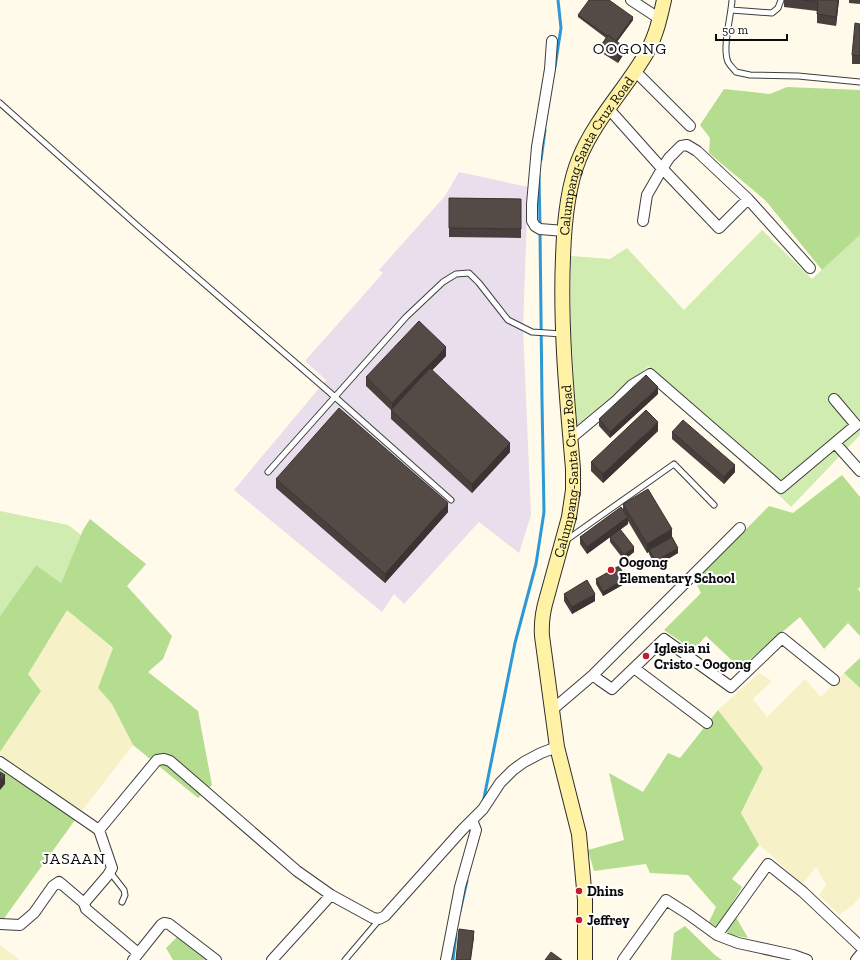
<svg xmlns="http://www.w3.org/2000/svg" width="860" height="960" viewBox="0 0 860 960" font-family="'Zilla Slab',serif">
<rect width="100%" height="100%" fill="#fffae9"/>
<path fill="#e9deeb" d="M459 172 528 187 523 328 531 515 519 553 479 522 404 604 394 594 382 612 234 490 326 380 305 361 383 273 379 270 445 196Z"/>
<path fill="#f7f1c7" d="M67 609 113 649 98 688 112 704 133 745 75 820 0 758V752L41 691 28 674Z
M759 673 772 681 753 699 767 717 805 679 821 697 844 673 860 688V897L852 906 839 915 819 895 826 885 816 867 802 885 771 855 759 845 741 813 763 768 718 710Z
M0 945 20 960H0Z"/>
<path fill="#d1ecb0" d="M762 230 812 279 860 235V435L791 507 649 366 577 425 571 332V256L610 259 627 248 684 310Z
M0 511 68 525 81 535 61 583 36 565 0 616Z"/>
<path fill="#b5dd8f" d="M787 87 860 90V235L822 270 766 201 709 153 710 138 700 125 724 89 770 94Z
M842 475 860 497V587L858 589 860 592V636L848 623 824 649 800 617 740 668 706 636 693 650 664 630 701 593 695 581 769 506 793 513Z
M90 519 146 564 127 586 172 636 163 659 148 672 198 711 212 785 198 798 133 745 112 704 98 688 113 648 67 610 28 674 41 691 0 752V616L36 565 61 583 83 530Z
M860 658V688L844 673Z
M718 710 763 768 741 813 759 845 732 879 742 887 730 907 748 938 732 935 709 922 716 907 688 875 650 873 646 864 594 871 588 850 624 840 609 773 643 792 668 753 680 758Z
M0 758 75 820 0 924Z
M685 926 715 955 722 960H671L674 933Z
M177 937 207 960H173L166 948Z"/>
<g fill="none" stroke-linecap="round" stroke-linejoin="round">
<path stroke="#2c99d6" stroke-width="3" d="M555 67 561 28 558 0
M541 160 545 130
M539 175 540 226
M483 803 515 643 536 564 544 512 542 400 540 231
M460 911 467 881
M453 960 456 934"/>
<defs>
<path id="service" d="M732 0C731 17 722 48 728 62 730 66 734 69 736 72L750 75 798 76 860 82
M731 10 758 12 772 13 778 8 781 0
M0 103 140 228 335 397 451 500
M268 472 406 317 443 282 456 274 469 273 479 283 508 320 532 332 562 334
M565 541 674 464 714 505
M110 872 124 890 125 895 122 902
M345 960 379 920"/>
<path id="minor" d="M631 0 660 19
M552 41 550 69 537 147 532 204V221L535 226 540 229 564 231
M635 71 690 126
M608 108 658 164 719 228 748 199
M643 221 647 195 662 169 669 158 681 146 687 145 697 151 748 199 810 268
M570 439 617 400 632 385 650 374 781 488 856 425 834 399
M835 443 860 471
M634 668 707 723
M593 675 599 680 612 689 664 639 731 687 782 638 834 680
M552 710 593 675 740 528
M0 762 99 830 157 760 164 759 170 761 297 871 331 895 373 918 379 919 385 916 462 830 472 820 476 830 460 887 446 960
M472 820 483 809 500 783 513 770 524 762 541 753 557 747
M99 830 112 868 108 875 84 903 86 909 138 953
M0 924 20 925 34 913 53 886 59 882 64 886 84 903
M717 935 768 864 803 892 860 946
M133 960 161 925 164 923 169 924 216 960
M272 960 331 895
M623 960 666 900 688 914 717 935 738 943 793 955 807 960
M856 960 860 955"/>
<g id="secondary">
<path id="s1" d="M585 960V900L579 834 557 747 542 636C541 622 543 610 547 597L569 517 573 490V469C567 399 560 328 563 257 564 226 567 188 579 159 595 119 626 89 647 52 656 36 660 18 664 0"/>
</g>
</defs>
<use href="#service" stroke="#3e3e3e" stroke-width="7"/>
<use href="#minor" stroke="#3e3e3e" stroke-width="12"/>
<use href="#secondary" stroke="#2d2d2d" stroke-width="16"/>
<use href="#service" stroke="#fff" stroke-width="5"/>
<use href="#minor" stroke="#fff" stroke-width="10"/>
<use href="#secondary" stroke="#fff2a4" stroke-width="14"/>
</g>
<path fill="#48403d" d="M784 0H839L836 26 817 23V11L784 7Z
M849 0H860V4L849 3Z
M578 15 633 20 617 42 623 55 618 63 602 53V44L606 38 578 17Z
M860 24V64H852V55Z
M449 198 521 199V238L449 237Z
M446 356 432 370 510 452 472 493 391 419V410L366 386V377Z
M658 394 610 438 599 426V419Z
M658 431 603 483 591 471V462Z
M672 432 735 472 724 484 672 439Z
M276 479 448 512 385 583 276 488Z
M623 504 672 537 678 553 656 566 649 554V552L647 553 628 521V524L587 554 580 544V537L623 510Z
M610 537 634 552 624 560 610 542Z
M596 579 626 583 603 596 596 584Z
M564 594 595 601 572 614 564 601Z"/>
<path fill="#3b3432" d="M838 0H839L836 26V17Z
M633 17V20L615 44V42Z
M623 46V55L618 63V54Z
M446 347V356L392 412V403Z
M658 387V394L610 438V432Z
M658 422V431L603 483V474Z
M510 443V452L472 493V484Z
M735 465V472L724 484V477Z
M448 503V512L385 583V574Z
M628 517V524L587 554V547Z
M672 529V538L649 550V552L647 553V544Z
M634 547V552L624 560V555Z
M678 548V553L656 566V561Z
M626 578V583L603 596V592Z
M595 594V601L572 614V607Z
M5 775V784L0 790V781Z
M474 931V938L471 960H470Z"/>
<path fill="#544b47" stroke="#3b3432" d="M589 0H609L633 17 616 41 608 35 607 36 578 15Z
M803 0H838L836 17 817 14 818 2Z
M855 23 860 24V56L852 55Z
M608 35 623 46 618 54 602 44Z
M449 198 521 199V229L449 228Z
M419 321 446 347 392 403 366 377Z
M430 368 510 443 472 484 391 410Z
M646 375 658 387 610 432 599 419Z
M339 408 448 503 385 574 276 479Z
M646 410 658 422 603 474 591 462Z
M683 420 735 465 724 477 672 432Z
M648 489 672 529 647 544 623 504Z
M621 507 628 517 587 547 580 537Z
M620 529 634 547 624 555 610 537Z
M672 537 678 548 656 561 649 550Z
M619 566 626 578 603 592 596 579Z
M587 580 595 594 572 607 564 594Z
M0 772 5 775 0 781Z
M459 929 474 931 470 960H456Z
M551 952 562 960H545Z"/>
<g fill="#c41a29" stroke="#fff" stroke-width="1.5">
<circle cx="611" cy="570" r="4"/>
<circle cx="646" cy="656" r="4"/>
<circle cx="579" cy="891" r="4"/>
<circle cx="579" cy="920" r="4"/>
</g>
<g text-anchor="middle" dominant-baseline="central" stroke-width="4" stroke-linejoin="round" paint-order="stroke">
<g font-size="14" fill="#0b0b0b" stroke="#fff">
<text stroke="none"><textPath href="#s1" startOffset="820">Calumpang-Santa Cruz Road</textPath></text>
<text stroke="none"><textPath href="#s1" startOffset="496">Calumpang-Santa Cruz Road</textPath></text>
</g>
<g font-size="14" font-weight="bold" fill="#0b0b0b" stroke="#fff" text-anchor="start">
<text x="619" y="562">Oogong<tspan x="619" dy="16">Elementary School</tspan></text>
<text x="654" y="648">Iglesia ni<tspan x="654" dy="16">Cristo - Oogong</tspan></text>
<text x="587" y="891">Dhins</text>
<text x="587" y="920">Jeffrey</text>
</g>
<g font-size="16" letter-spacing="1" fill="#0b0b0b" stroke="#fff">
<text x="630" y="48">OOGONG</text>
<text x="74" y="858">JASAAN</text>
</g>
</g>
<path d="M716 34v6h71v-6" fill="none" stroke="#0b0b0b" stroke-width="2"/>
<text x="722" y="34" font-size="12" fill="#0b0b0b" stroke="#ffffff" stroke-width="3" paint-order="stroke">50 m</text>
</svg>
